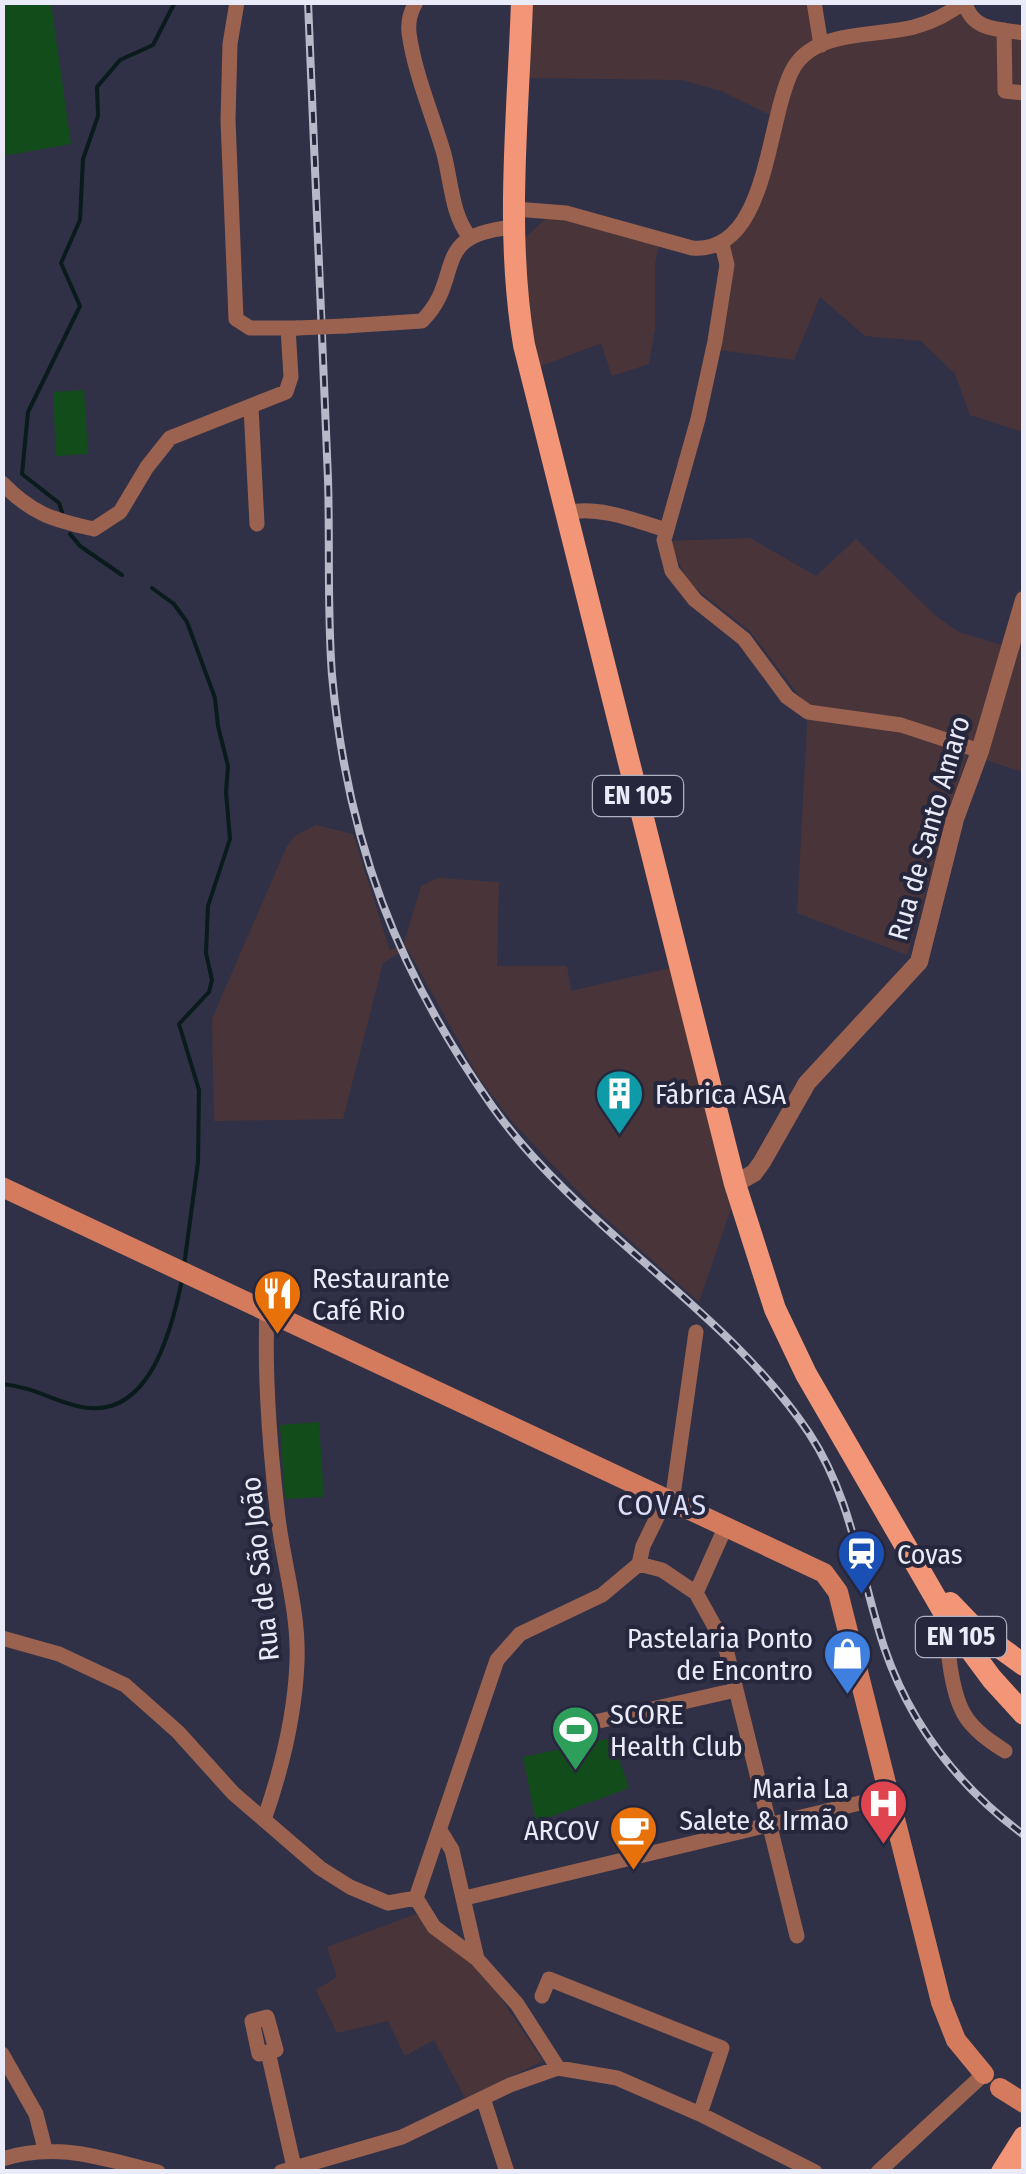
<svg xmlns="http://www.w3.org/2000/svg" width="1026" height="2174" viewBox="0 0 1026 2174" font-family="'Fira Sans Condensed',sans-serif">
<rect width="100%" height="100%" fill="#303147"/>
<path fill="#493539" d="M530 3H812L820 43 920 27 959 5 971 22 1023 35V432L970 415 955 374 921 341 865 336 820 297 794 360 719 350 727 248 754 191 770 115 721 91 682 80 527 78Z
M550 214 659 246 655 264V329L649 364 612 376 601 343 539 367 526 295 525 238Z
M750 538 816 576 856 539 937 617 959 632 1005 646 1023 591V772L967 754 907 955 797 913 808 707 750 631 689 583 668 541Z
M316 825 353 834 390 951 404 943 421 886 438 878 499 882 497 966H567L571 991 670 968 731 1209 699 1302 593 1207 514 1124 479 1078 407 948 383 963 343 1119 214 1121 212 1019 286 848 295 836Z
M416 1914 485 1975 543 2061 465 2098 434 2040 405 2056 388 2021 337 2033 316 1990 337 1977 327 1947Z"/>
<path fill="#124c1a" d="M2 3H51L71 144 3 156Z
M84 390 88 454 56 456 53 392Z
M319 1422 324 1497 285 1499 280 1425Z
M612 1738 629 1788 536 1822 523 1757Z"/>
<g fill="none" stroke-linecap="round" stroke-linejoin="round">
<path stroke="#091b1b" stroke-width="4" d="M62 512 59 503 22 474 28 412 80 306 61 263 80 220 83 159 98 116 97 87 120 60 153 45 175 2
M70 534 80 546 122 575
M152 588 174 604 187 622 215 698 218 726 228 766 226 792 230 839 208 906 206 953 212 980 209 992 179 1024 199 1090 198 1162 184 1266
M2 1384C32 1387 50 1399 77 1406 148 1424 171 1333 182 1280"/>
<path stroke="#9b6250" stroke-width="15" d="M237 2 230 44 228 120 236 319 250 328H297
M416 2C410 13 408 21 409 33 415 75 432 113 444 154 451 181 452 215 469 236
M814 2 821 45
M965 2C971 31 999 29 1024 33
M1004 30 1005 91 1024 93
M515 209 566 213 692 248C770 255 766 115 794 67 817 29 876 37 914 27 932 22 949 14 963 2
M722 244 727 265 715 341 698 419 664 540 672 571 695 600 744 639 787 697 808 712 901 725 980 751
M345 326 422 321C466 277 427 234 515 227
M251 407 257 524
M2 483C32 514 53 520 94 529L120 512 147 467 170 438 286 392 291 377 288 328
M567 513C597 505 637 521 666 530
M672 1502 696 1332
M639 1564 662 1570 696 1593 725 1645 797 1936
M639 1564 643 1546 666 1499
M696 1593 725 1528
M949 1621C945 1645 952 1693 964 1714 973 1730 991 1742 1005 1751
M2 1638 59 1654 125 1685 178 1732 233 1793 320 1868 350 1887 388 1903 416 1898
M577 1726 736 1690
M264 1820C281 1771 295 1714 297 1662 299 1612 284 1566 278 1518 270 1450 264 1379 267 1311
M441 1832 452 1850 477 1959
M416 1898 497 1660 520 1634 602 1595 639 1564
M416 1898 434 1927 477 1959 517 2004 558 2068
M465 1898 889 1796
M542 1996 549 1979 722 2048 700 2114
M268 2052 259 2054 252 2021 267 2017 276 2050 268 2052 294 2167
M2 2054 36 2114 45 2149
M483 2098 507 2172
M2 2159C59 2141 103 2159 158 2172
M281 2172 402 2137 510 2085 558 2068 617 2078 700 2114 815 2172
M878 2172 984 2074"/>
<path stroke="#9b6250" stroke-width="18" d="M735 1184 754 1173 762 1162 807 1083 919 962 955 819 980 751 1024 600"/>
<path stroke="#d57b5d" stroke-width="20" d="M2 1187 824 1573 838 1592 941 2002 956 2040 984 2074
M1000 2088 1024 2103"/>
<path stroke="#f39678" stroke-width="22" d="M522 2C518 116 505 233 524 345L735 1184 775 1309 806 1374 949 1621 992 1679 1024 1714
M950 1603 977 1631 1024 1665
M1002 2172 1024 2137
M1023 2172 1024 2171"/>
<defs>
<path id="rail" d="M308 2C315 161 322 320 328 479 330 544 327 610 332 675 347 841 397 971 492 1106 579 1229 726 1309 809 1433 852 1498 860 1574 884 1647 910 1724 959 1787 1024 1835"/>
</defs>
<use href="#rail" stroke="#b7b8c8" stroke-width="8"/>
<use href="#rail" stroke="#26273c" stroke-width="4" stroke-dasharray="11" stroke-linecap="butt"/>
<path stroke="#9b6250" stroke-width="15" d="M297 328 345 326"/>
</g>
<defs>
<symbol id="building-pin" viewBox="-11 -11 22 30"><path d="M0 17L-7.5 6A9.5 9.5 0 1 1 7.5 6Z" fill="#0f9aa8" stroke="#26273c"/><path d="M-4-6H4V6H1V3H-1V6H-4ZM-2.5-4.3h1.7v1.8h-1.7ZM.8-4.3h1.7v1.8H.8ZM-2.5-1h1.7V.8h-1.7ZM.8-1h1.7V.8H.8Z" fill="#fff"/></symbol>
<symbol id="restaurant-pin" viewBox="-11 -11 22 30"><path d="M0 17L-7.5 6A9.5 9.5 0 1 1 7.5 6Z" fill="#e8710a" stroke="#26273c"/><path d="M-5-6h1v4h1v-4h1v4h1v-4h1v5L-1.5 .5V6h-2V.5L-5-1ZM5-6V6H3V1.5H1.5Q1.5-4 5-6Z" fill="#fff"/></symbol>
<symbol id="station-pin" viewBox="-11 -11 22 30"><path d="M0 17L-7.5 6A9.5 9.5 0 1 1 7.5 6Z" fill="#1a4fb4" stroke="#26273c"/><path d="M-3-6H3Q5-6 5-4V2Q5 4 3 4L4.5 6H3L1.5 4h-3L-3 6H-4.5L-3 4Q-5 4-5 2V-4Q-5-6-3-6ZM-3.5-4v3h7v-3ZM-3.5 1v1.5H-2V1ZM2 1v1.5H3.5V1Z" fill="#fff"/></symbol>
<symbol id="shop-pin" viewBox="-11 -11 22 30"><path d="M0 17L-7.5 6A9.5 9.5 0 1 1 7.5 6Z" fill="#3f7fe0" stroke="#26273c"/><path d="M-5-2.5h2.3a2.7 3.5 0 0 1 5.4 0H5L5.5 6h-11ZM-1.5-2.5h3a1.5 2.3 0 0 0-3 0Z" fill="#fff"/></symbol>
<symbol id="stadium-pin" viewBox="-11 -11 22 30"><path d="M0 17L-7.5 6A9.5 9.5 0 1 1 7.5 6Z" fill="#2e9e5b" stroke="#26273c"/><path d="M0-5a6.5 5 0 1 0 0 10a6.5 5 0 1 0 0-10ZM-3.5-1.8h7v3.6h-7Z" fill="#fff"/></symbol>
<symbol id="hospital-pin" viewBox="-11 -11 22 30"><path d="M0 17L-7.5 6A9.5 9.5 0 1 1 7.5 6Z" fill="#e0444e" stroke="#26273c"/><path d="M-5-5h3v3.5h4V-5h3V5h-3V1.5h-4V5h-3Z" fill="#fff"/></symbol>
<symbol id="cafe-pin" viewBox="-11 -11 22 30"><path d="M0 17L-7.5 6A9.5 9.5 0 1 1 7.5 6Z" fill="#e8710a" stroke="#26273c"/><path d="M-5.5-4.5H6V0H3Q3 3.5 0 3.5H-2.5Q-5.5 3.5-5.5 0ZM3-3.2v2h1.7v-2ZM-6 4.5H4V6H-6Z" fill="#fff"/></symbol>
</defs>
<g fill-rule="evenodd">
<use href="#building-pin" x="592" y="1066" width="55" height="75"/>
<use href="#restaurant-pin" x="250" y="1266" width="55" height="75"/>
<use href="#station-pin" x="834" y="1526" width="55" height="75"/>
<use href="#shop-pin" x="820" y="1626" width="55" height="75"/>
<use href="#stadium-pin" x="548" y="1702" width="55" height="75"/>
<use href="#hospital-pin" x="856" y="1776" width="55" height="75"/>
<use href="#cafe-pin" x="606" y="1802" width="55" height="75"/>
</g>
<g text-anchor="middle" dominant-baseline="central" stroke-width="8" stroke-linejoin="round" paint-order="stroke">
<g fill="#26273c" stroke="#afb0c0" stroke-width="2.5">
<rect x="593" y="776" width="90" height="40" rx="8"/>
<rect x="916" y="1617" width="90" height="40" rx="8"/>
</g>
<g font-size="25" font-weight="bold" fill="#eaebf9">
<text x="638" y="796">EN 105</text>
<text x="961" y="1637">EN 105</text>
</g>
<g font-size="28" fill="#eaebf9" stroke="#26273c">
<text transform="translate(929 828) rotate(-74)">Rua de Santo Amaro</text>
<text transform="translate(260 1569) rotate(-96)">Rua de São João</text>
</g>
<g font-size="28" fill="#eaebf9" stroke="#26273c" text-anchor="start">
<text x="655" y="1094">Fábrica ASA</text>
<text x="312" y="1278">Restaurante<tspan x="312" dy="32">Café Rio</tspan></text>
<text x="897" y="1554">Covas</text>
<text x="813" y="1638" text-anchor="end">Pastelaria Ponto<tspan x="813" dy="32">de Encontro</tspan></text>
<text x="610" y="1714">SCORE<tspan x="610" dy="32">Health Club</tspan></text>
<text x="849" y="1788" text-anchor="end">Maria La<tspan x="849" dy="32">Salete &amp; Irmão</tspan></text>
<text x="599" y="1830" text-anchor="end">ARCOV</text>
</g>
<g font-size="30" letter-spacing="2.5" fill="#dddefa" stroke="#26273c">
<text x="663" y="1505">COVAS</text>
</g>
</g>
<rect width="1026" height="2174" fill="none" stroke="#eaebf9" stroke-width="10"/>
</svg>
